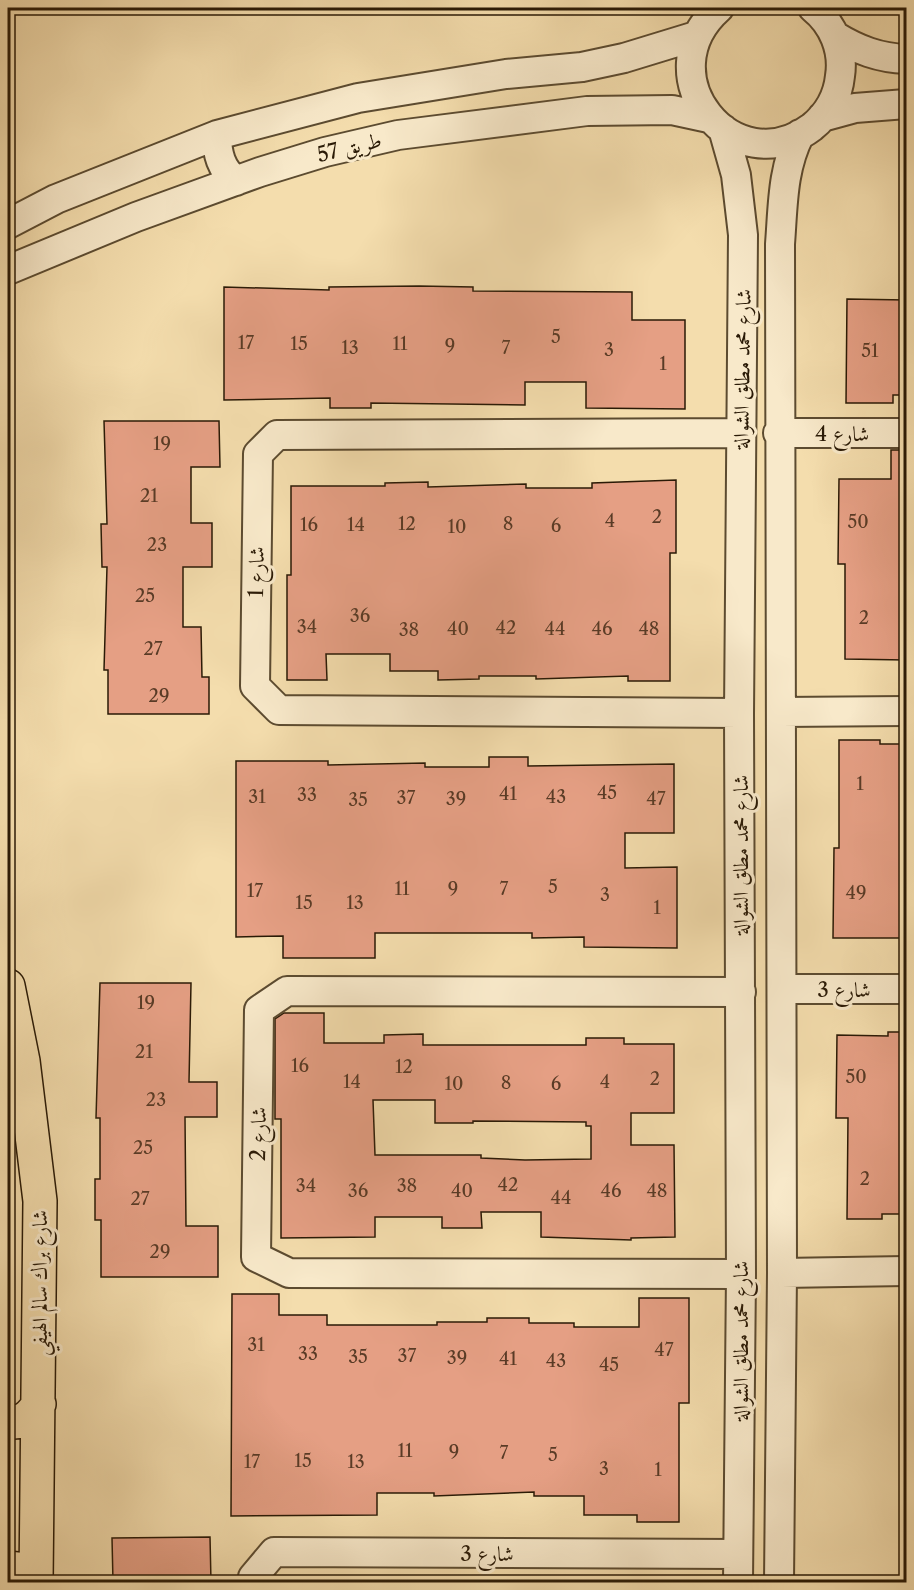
<svg xmlns="http://www.w3.org/2000/svg" width="914" height="1590" viewBox="0 0 914 1590" font-family="'Libre Caslon Text',Amiri,serif">
<rect width="100%" height="100%" fill="#f4ddad"/>
<filter id="stains"><feTurbulence type="fractalNoise" baseFrequency=".00333" numOctaves="4"/><feColorMatrix values="0 0 0 0 .2 0 0 0 0 .09 0 0 0 0 .02 0 0 0 .5 -.17"/></filter>
<radialGradient id="worn" r=".72"><stop offset=".6" stop-color="#630" stop-opacity="0"/><stop offset="1" stop-color="#630" stop-opacity=".3"/></radialGradient>
<path fill="#e59f84" stroke="#2a1a06" stroke-width="1.5" fill-rule="evenodd" d="M419 286 473 287V291L632 292V320H685V409L586 408V382H525V405L371 403V408H330V398L224 400V287L329 290V287Z
M847 299 906 300V395H893V403H846Z
M104 421H219L220 467H191V523H212V567H183V627H201L202 677H209V714H108V670H104L107 567H102L101 524H107Z
M906 450V660L845 659V564H838L839 479H891V450Z
M676 480V553H670V681H628V676L536 679V676H479V679L438 680V671H390V654H326L327 680H287V575H291V486H385V483L428 482V487L526 484V488H592V483Z
M839 740H880V744H906V938H833L834 848H839Z
M489 757H528V766L674 764V833H625V868L677 867V948L584 947V937L532 938V933H375V958H283V936L236 937V761H328V765L425 763V767H489Z
M100 983H191L189 1082H217V1117H185L186 1226H218V1277H101V1220H95V1179H100V1118H96Z
M284 1013H324V1043H384V1035L423 1034V1045H586V1038H624V1044H674V1113H631V1145H674L675 1237 631 1238V1240L541 1237V1212H481L482 1228H442V1217H375V1237L281 1238V1119H275V1019ZM373 1100H435V1123H473V1121L586 1122V1126H591V1159L525 1160 481 1158V1155H375Z
M888 1032H906V1214H882V1219H847L848 1118H836L837 1035 888 1036Z
M232 1294H279V1315H327V1325H437V1322H487V1318H529V1323H574V1327H639V1298H689V1403H679V1522H637V1515H584V1496H534V1492L434 1496V1493H377V1515L231 1516Z
M210 1537 211 1582H113L112 1538Z"/>
<g fill="none" stroke-linecap="round" stroke-linejoin="round">
<defs>
<path id="minor" d="M719 8C644 75 734 186 812 127 828 114 838 96 840 76 844 50 833 24 813 8
M835 36C858 50 879 58 906 59
M822 117 855 108 906 104
M723 129 736 175 743 235 739 713 741 1274 738 1582
M217 135C217 154 221 169 236 181
M8 224 56 199 217 135 358 98 506 74 582 67 624 58 696 36
M8 270 136 217 260 172 325 152 398 135 587 111 672 110 709 118
M778 433H906
M781 712 906 711
M739 713 279 710 255 686 258 454 277 435 741 433
M782 989H906
M782 1273 906 1271
M741 1274 289 1273 256 1257 259 1010 287 991 741 992
M253 1582V1577L274 1552 738 1554
M779 1582 782 1273 780 244C783 206 782 169 800 134"/>
<path id="major" d="M8 986 23 1061 40 1201 36 1582
M8 1421C23 1425 31 1415 39 1404
M8 1568 25 1570 36 1577"/>
</defs>
<use href="#minor" stroke="#5c4b30" stroke-width="32"/>
<use href="#major" stroke="#2a1a06" stroke-width="36"/>
<use href="#minor" stroke="#f8e9ca" stroke-width="28"/>
<use href="#major" stroke="#f4ddad" stroke-width="33"/>
</g>
<g text-anchor="middle" dominant-baseline="central" stroke-width="6" stroke-linejoin="round" paint-order="stroke">
<g font-size="18" fill="#593b26">
<text x="556" y="337">5</text>
<text x="246" y="343">17</text>
<text x="299" y="344">15</text>
<text x="400" y="344">11</text>
<text x="450" y="346">9</text>
<text x="350" y="348">13</text>
<text x="506" y="348">7</text>
<text x="609" y="350">3</text>
<text x="870" y="351">51</text>
<text x="663" y="364">1</text>
<text x="162" y="444">19</text>
<text x="149" y="496">21</text>
<text x="657" y="517">2</text>
<text x="610" y="521">4</text>
<text x="858" y="522">50</text>
<text x="407" y="524">12</text>
<text x="508" y="524">8</text>
<text x="309" y="525">16</text>
<text x="356" y="525">14</text>
<text x="556" y="526">6</text>
<text x="457" y="527">10</text>
<text x="157" y="545">23</text>
<text x="145" y="596">25</text>
<text x="360" y="616">36</text>
<text x="864" y="618">2</text>
<text x="307" y="627">34</text>
<text x="506" y="628">42</text>
<text x="458" y="629">40</text>
<text x="555" y="629">44</text>
<text x="602" y="629">46</text>
<text x="649" y="629">48</text>
<text x="409" y="630">38</text>
<text x="153" y="649">27</text>
<text x="159" y="696">29</text>
<text x="860" y="784">1</text>
<text x="607" y="793">45</text>
<text x="508" y="794">41</text>
<text x="307" y="795">33</text>
<text x="257" y="797">31</text>
<text x="556" y="797">43</text>
<text x="406" y="798">37</text>
<text x="456" y="799">39</text>
<text x="656" y="799">47</text>
<text x="358" y="800">35</text>
<text x="553" y="887">5</text>
<text x="402" y="889">11</text>
<text x="453" y="889">9</text>
<text x="504" y="889">7</text>
<text x="255" y="891">17</text>
<text x="856" y="893">49</text>
<text x="605" y="895">3</text>
<text x="304" y="903">15</text>
<text x="355" y="903">13</text>
<text x="657" y="908">1</text>
<text x="146" y="1003">19</text>
<text x="144" y="1052">21</text>
<text x="300" y="1066">16</text>
<text x="404" y="1067">12</text>
<text x="856" y="1077">50</text>
<text x="655" y="1079">2</text>
<text x="352" y="1082">14</text>
<text x="605" y="1082">4</text>
<text x="506" y="1083">8</text>
<text x="454" y="1084">10</text>
<text x="556" y="1084">6</text>
<text x="156" y="1100">23</text>
<text x="143" y="1148">25</text>
<text x="865" y="1179">2</text>
<text x="508" y="1185">42</text>
<text x="306" y="1186">34</text>
<text x="407" y="1186">38</text>
<text x="358" y="1191">36</text>
<text x="462" y="1191">40</text>
<text x="611" y="1191">46</text>
<text x="657" y="1191">48</text>
<text x="561" y="1198">44</text>
<text x="140" y="1199">27</text>
<text x="160" y="1252">29</text>
<text x="256" y="1345">31</text>
<text x="664" y="1350">47</text>
<text x="308" y="1354">33</text>
<text x="407" y="1356">37</text>
<text x="358" y="1357">35</text>
<text x="457" y="1358">39</text>
<text x="508" y="1359">41</text>
<text x="556" y="1361">43</text>
<text x="609" y="1365">45</text>
<text x="405" y="1451">11</text>
<text x="454" y="1452">9</text>
<text x="504" y="1453">7</text>
<text x="553" y="1455">5</text>
<text x="303" y="1461">15</text>
<text x="252" y="1462">17</text>
<text x="356" y="1462">13</text>
<text x="604" y="1469">3</text>
<text x="658" y="1470">1</text>
</g>
<g font-size="21" fill="#2a1a06" stroke="#f8e9ca">
<text transform="translate(349 147) rotate(-14)">طريق 57</text>
<text transform="translate(742 369) rotate(-89)">شارع محمد مطلق الشوالة</text>
<text x="842" y="433">شارع 4</text>
<text transform="translate(256 572) rotate(-89)">شارع 1</text>
<text transform="translate(740 855) rotate(-90)">شارع محمد مطلق الشوالة</text>
<text x="844" y="989">شارع 3</text>
<text transform="translate(258 1134) rotate(-89)">شارع 2</text>
<text transform="translate(39 1283) rotate(-90)">شارع براك سالم الهيفي</text>
<text transform="translate(740 1341) rotate(-90)">شارع محمد مطلق الشوالة</text>
<text x="487" y="1553">شارع 3</text>
</g>
</g>
<rect width="914" height="1590" fill="none" stroke="#f4ddad" stroke-width="30"/>
<rect x="9" y="9" width="896" height="1572" fill="none" stroke="#2a1a06" stroke-width="3"/>
<rect x="15" y="15" width="884" height="1560" fill="none" stroke="#2a1a06" stroke-width="1.5"/>
<rect width="100%" height="100%" filter="url(#stains)"/>
<rect width="100%" height="100%" fill="url(#worn)"/>
</svg>
